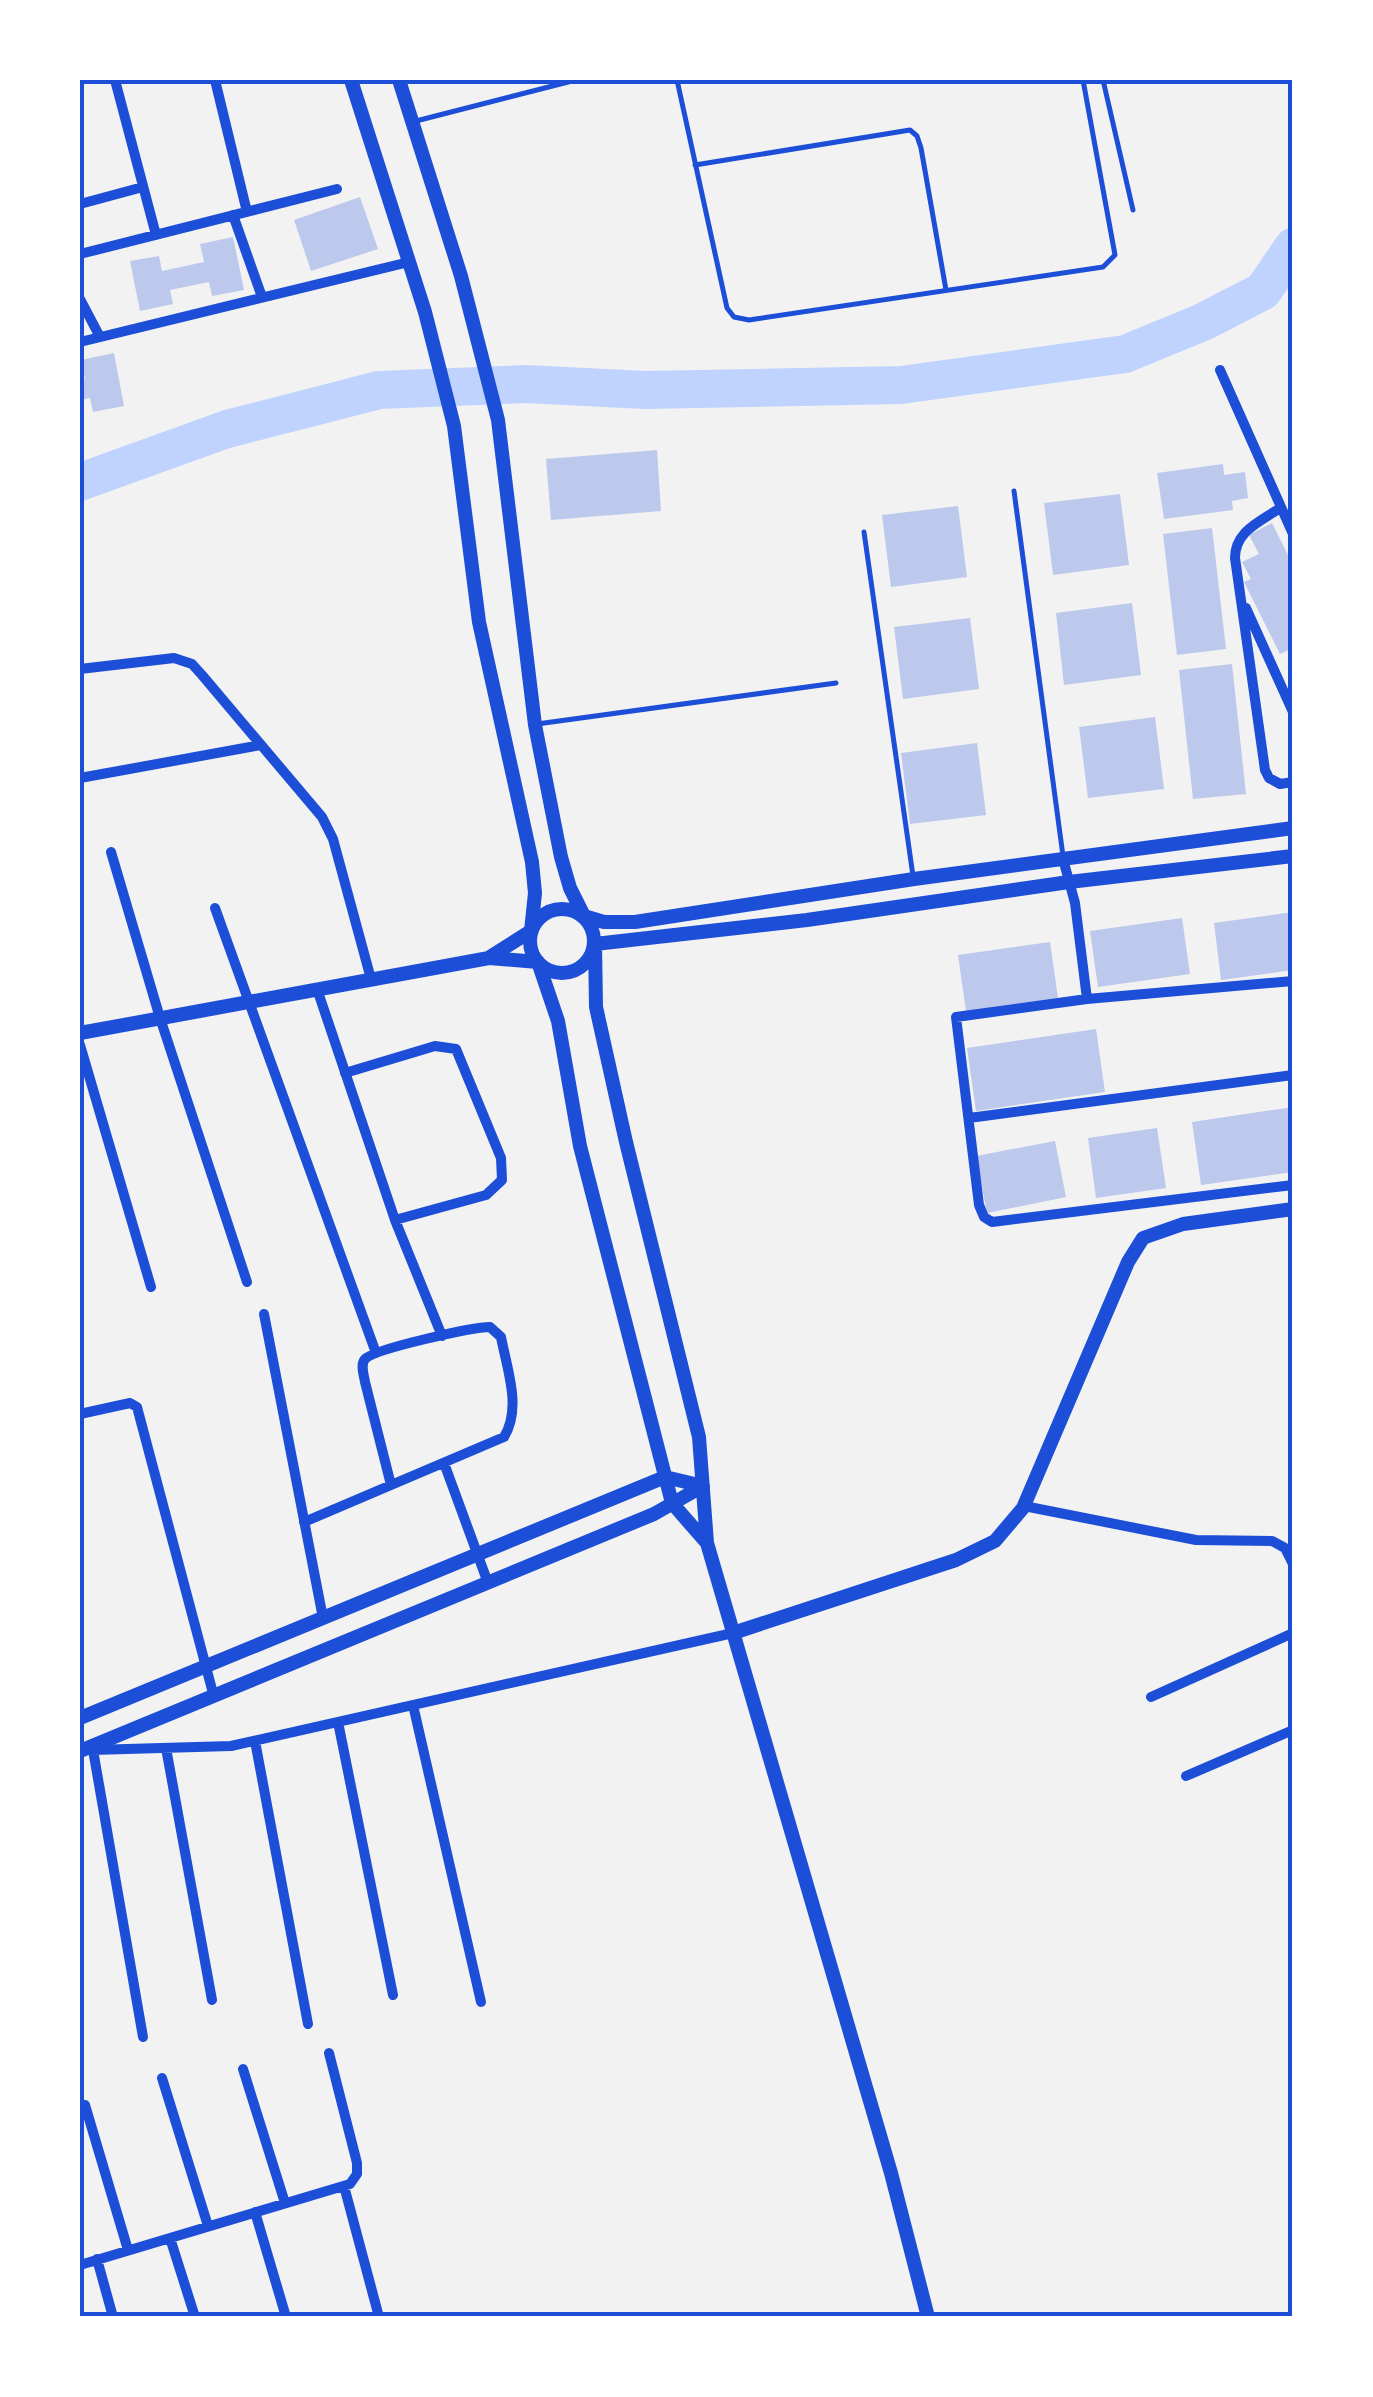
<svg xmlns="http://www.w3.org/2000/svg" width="1373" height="2397" viewBox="0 0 1373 2397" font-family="Rubik,sans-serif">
<rect width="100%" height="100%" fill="#f2f2f2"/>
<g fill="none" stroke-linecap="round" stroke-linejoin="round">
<path stroke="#bfd3fe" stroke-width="38" d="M80 482 227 429 379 390 526 384 645 390 901 385 1125 354 1203 322 1263 291 1293 247"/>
</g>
<path fill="#bdc9ec" d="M360 197 378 249 311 271 294 220Z
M233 237 244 290 212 296 209 282 170 290 173 304 140 311 130 261 159 256 162 271 204 262 200 244Z
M114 353 124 406 93 412 90 398 80 400V379H85L81 360Z
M657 450 661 511 551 520 546 459Z
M1223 464 1224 475 1245 472 1248 498 1232 501 1233 510 1164 519 1157 473Z
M1120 494 1129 565 1053 575 1044 503Z
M958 506 967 577 891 587 882 515Z
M1272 523 1293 565V648L1280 654 1244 582 1251 579 1242 562 1259 554 1249 535Z
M1212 528 1226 649 1177 655 1163 534Z
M1132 603 1141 675 1064 685 1056 613Z
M970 618 979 689 903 699 894 627Z
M1232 664 1246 794 1193 799 1179 670Z
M1155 717 1164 789 1088 798 1079 727Z
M977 743 986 815 910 824 901 753Z
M1293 912V970L1221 980 1214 923Z
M1182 918 1190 974 1098 987 1090 931Z
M1050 942 1058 998 966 1011 958 955Z
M1096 1029 1105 1092 976 1111 967 1048Z
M1293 1107V1172L1201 1185 1192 1122Z
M1157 1128 1166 1188 1096 1198 1088 1138Z
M1055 1141 1066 1197 987 1213 976 1156Z"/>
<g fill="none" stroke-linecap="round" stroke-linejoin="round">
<path stroke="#1d4ed8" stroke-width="5" d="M677 80 727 308 734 317 749 320 1103 267 1115 255 1083 80
M1103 80 1133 210
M416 121 576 80
M695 165 910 130 917 136 921 148 946 290
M1014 491 1063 856
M864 532 913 876
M537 724 836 683"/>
<path stroke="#1d4ed8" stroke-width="10" d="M115 80 156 235
M215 80 247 212
M80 204 143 187
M233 215 262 297
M80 254 337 189
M80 299 100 337
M80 342 409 262
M1220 370 1293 534
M1280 508C1260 522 1235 531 1235 558L1265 770 1269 778 1280 784 1293 782
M1246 608 1293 712
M80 669 174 658 192 664 202 675 322 817 333 839 371 979
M80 778 261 745
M111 852 160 1018 247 1282
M1063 859 1075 903 1087 999
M215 908 376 1353
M1293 981 1087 999 956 1017 979 1205 984 1217 992 1222 1293 1185
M317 989 395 1220 442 1336
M80 1045 151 1287
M345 1073 435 1046 456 1049 501 1158 502 1180 486 1195 395 1220
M969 1118 1293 1075
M264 1314 323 1618
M80 1414 130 1403 137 1407 214 1697
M444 1463 488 1583
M1024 1506 1196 1540 1272 1541 1285 1548 1293 1564
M304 1522 504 1437C522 1408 507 1369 501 1337L490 1327C473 1327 374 1349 365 1359 360 1365 364 1375 365 1382L391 1485
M1151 1697 1293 1633
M413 1705 481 2002
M338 1722 393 1995
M255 1741 308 2024
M166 1748 212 2000
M92 1750 231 1746 733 1633
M93 1750 143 2037
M1186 1776 1293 1730
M243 2069 285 2203
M162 2078 208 2226
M85 2105 128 2250
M344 2186 379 2317
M255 2212 286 2317
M170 2238 195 2317
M97 2259 113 2317
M80 2265 350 2184 357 2174V2163L329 2053"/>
<path stroke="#1d4ed8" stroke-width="14" d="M351 80 425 312 454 426 479 622 532 862 535 893 531 931 490 957
M399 80 461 276 498 420 535 725 561 857 570 888 584 916 604 922H635L914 879 1293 828
M530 941a32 32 0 1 1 64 0a32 32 0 1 1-64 0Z
M80 1033 489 958 538 962 558 1021 580 1146 672 1503 706 1542
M733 1633 956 1560 995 1541 1023 1508 1128 1262 1143 1238 1183 1224 1293 1209
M80 1718 665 1477 703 1486
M80 1751 654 1514 703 1486
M928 2317 891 2173 707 1543 699 1437 626 1142 596 1007 595 944 807 920 1069 882 1293 856"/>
</g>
<rect width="1373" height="2397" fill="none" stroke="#ffffff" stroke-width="165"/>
<rect x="82" y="82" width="1208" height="2232" fill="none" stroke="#1d4ed8" stroke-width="4"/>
</svg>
